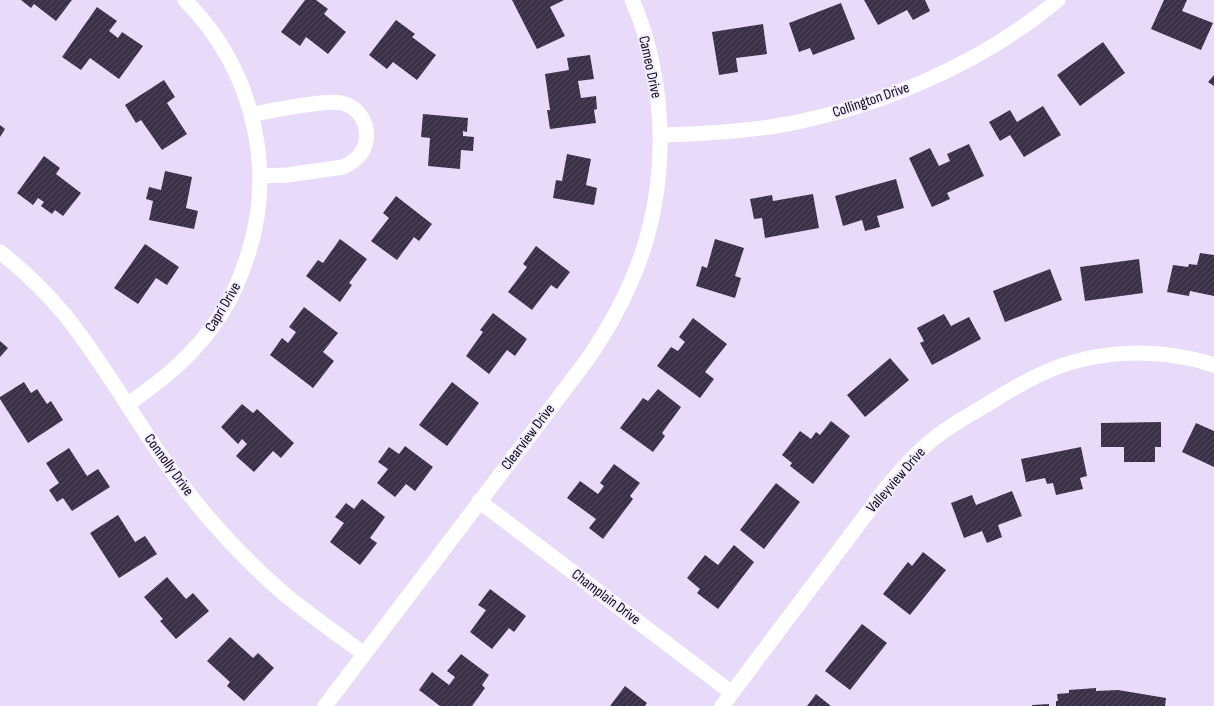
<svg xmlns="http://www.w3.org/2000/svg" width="1214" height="706" viewBox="0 0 1214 706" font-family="'Sofia Sans Condensed',sans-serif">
<defs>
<pattern id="building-hatch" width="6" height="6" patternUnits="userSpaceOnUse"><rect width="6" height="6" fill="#3a3047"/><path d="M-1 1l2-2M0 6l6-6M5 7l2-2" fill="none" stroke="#534b5e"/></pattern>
</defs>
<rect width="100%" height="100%" fill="#e8dbfa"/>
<path fill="url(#building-hatch)" d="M21 0H72L56 21 34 4 31 8Z
M305 0H316L328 9 324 14 346 32 328 54 306 37 300 46 281 32Z
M512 0H564L550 7 565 36 537 49Z
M864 0H925L930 11 913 20 907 10 878 25Z
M1164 0H1187L1182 11 1213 23 1201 50 1151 29Z
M841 3 855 39 813 55 810 48 799 52 789 23Z
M97 7 117 21 109 31 118 38 122 32 143 46 119 79 90 58 81 70 62 57Z
M396 20 415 34 412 37 436 55 417 80 393 62 387 69 369 55Z
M763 24 767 54 736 58 738 72 719 75 712 32Z
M1103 42 1125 73 1080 106 1057 75Z
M590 55 594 79 578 81 581 98 596 96 597 109 594 110 596 123 550 129 547 110H550L545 74 569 70 567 58Z
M1214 75V86L1208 82Z
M164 80 175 97 167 103 187 134 162 150 141 120 136 123 125 105Z
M1043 106 1061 135 1024 157 1010 135 1000 141 989 122 1010 110 1017 122Z
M423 114 468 118 467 132 463 131V136L474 137 473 151 461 150 460 169 428 166 430 138 421 137Z
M0 125 5 129 0 137Z
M969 144 984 176 947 193 950 199 932 207 909 158 930 148 939 166 950 161 947 154Z
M567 154 591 159 586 185 597 188 594 205 553 198 556 180 562 181Z
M44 156 60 168 56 174 81 193 63 216 55 210 52 214 41 206 44 202 38 198 33 205 17 193Z
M165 171 192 177 186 208 198 211 194 229 149 220 153 201 146 199 149 187 161 190Z
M896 179 904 208 877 216 880 227 865 231 862 220 843 226 835 196Z
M813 194 819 228 765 238 762 218 754 219 750 199 772 195 773 201Z
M396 196 432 224 419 241 414 237 397 260 371 241 389 218 383 213Z
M340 239 367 259 349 283 352 285 340 302 306 276 318 260 323 263Z
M715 239 744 248 735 276 741 278 735 298 696 286 702 266 707 268Z
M145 244 179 267 167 285 156 278 138 304 114 288Z
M536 246 570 272 557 289 551 285 532 310 508 292 527 267 523 264Z
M1200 253 1214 255V296L1190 291 1189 296 1167 292 1173 265 1188 267 1189 264 1197 265Z
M1139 259 1143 293 1085 301 1080 267Z
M1050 269 1062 300 1005 322 993 291Z
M304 307 338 333 323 352 334 361 313 388 270 355 282 338 288 343 296 332 289 327Z
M493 313 527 339 515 356 507 350 489 374 466 356 483 332 480 330Z
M944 314 951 326 969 317 981 339 932 365 920 343 924 341 917 328Z
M693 318 727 344 705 372 714 379 700 398 657 366 671 347 678 351 685 342 679 337Z
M0 341 8 348 0 357Z
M890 358 909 380 865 417 847 395Z
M24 382 31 393 37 389 47 404 51 401 63 420 28 443 0 399V397Z
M452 382 479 403 447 446 419 425Z
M658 389 681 407 662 433 665 436 653 452 620 428 643 398 648 401Z
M242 404 253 413 257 409 294 443 281 458 273 451 254 472 236 456 247 444 242 439 238 444 221 427Z
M831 421 850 436 813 484 790 466 792 463 782 455 800 431 811 439 816 432 820 435Z
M1161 422V447H1155V462H1124V447H1101V423Z
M1196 423 1214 431V467L1182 452Z
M405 446 433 467 415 491 406 484 395 497 377 483 388 469 378 462 389 447 399 454Z
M1081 447 1087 476 1080 478 1083 489 1056 495 1053 483 1047 484 1045 478 1026 482 1021 459Z
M69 448 87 476 98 469 110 487 72 511 63 498 57 502 49 490 59 483 46 463Z
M614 464 640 483 630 496 633 499 603 539 589 528 596 519 567 498 580 481 598 494 604 486 600 483Z
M776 483 800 502 764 549 740 530Z
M1012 491 1022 516 998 525 1002 537 987 543 982 531 964 538 951 503 972 495 976 505Z
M362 499 385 517 370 538 377 543 360 565 330 542 344 523 335 517 346 503 354 509Z
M118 515 135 542 145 536 157 554 119 578 90 533Z
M734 545 754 562 718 609 697 593 700 589 687 578 705 555 718 565Z
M923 552 946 570 910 615 883 594 908 562 912 566Z
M167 577 186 599 193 593 209 611 176 639 160 621 163 619 144 597Z
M490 589 526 616 514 632 509 628 492 649 470 632 486 610 478 605Z
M862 624 887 643 850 690 825 671Z
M230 637 253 658 258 653 274 668 244 701 227 686 230 682 207 661Z
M461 654 489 675 482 685 485 688 472 706H440L419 690 432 672 449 685 455 677 447 671Z
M625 686 647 703 645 706H610Z
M1096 688V691L1118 690 1166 698 1165 706H1056V701H1058L1057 694 1069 693V690Z
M816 694 831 706H807Z
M1049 704V706H1032V705Z"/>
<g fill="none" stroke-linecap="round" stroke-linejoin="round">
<path stroke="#fff" stroke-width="15" d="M251 115C271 110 291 107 312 104 322 103 332 101 342 103 359 107 369 124 366 141 364 154 354 162 343 167L287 175 260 176
M661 135C701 134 742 132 782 125 880 107 981 64 1058 0
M0 252C24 271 45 291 65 315 106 366 137 424 176 477 207 519 243 558 282 592 308 614 336 633 364 654
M127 405C159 382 186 362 210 330 225 311 236 289 244 266 279 173 254 70 185 0
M479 501 732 693
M325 706 587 360C643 279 668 198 658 100 654 66 646 31 632 0
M722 706 886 488C900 471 915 454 932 440 950 425 971 414 991 402 1007 392 1024 382 1041 374 1094 349 1159 347 1214 365"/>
</g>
<g text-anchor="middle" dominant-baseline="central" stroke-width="4" stroke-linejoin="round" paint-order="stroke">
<g font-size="15" fill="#0f0a14" stroke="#f3ebfe">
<text transform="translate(650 67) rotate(78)">Cameo Drive</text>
<text transform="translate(871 100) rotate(-19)">Collington Drive</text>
<text transform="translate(223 307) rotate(-59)">Capri Drive</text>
<text transform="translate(528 437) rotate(-53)">Clearview Drive</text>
<text transform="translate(169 465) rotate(54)">Connolly Drive</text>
<text transform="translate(896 480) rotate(-49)">Valleyview Drive</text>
<text transform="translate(606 597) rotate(37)">Champlain Drive</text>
</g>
</g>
</svg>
